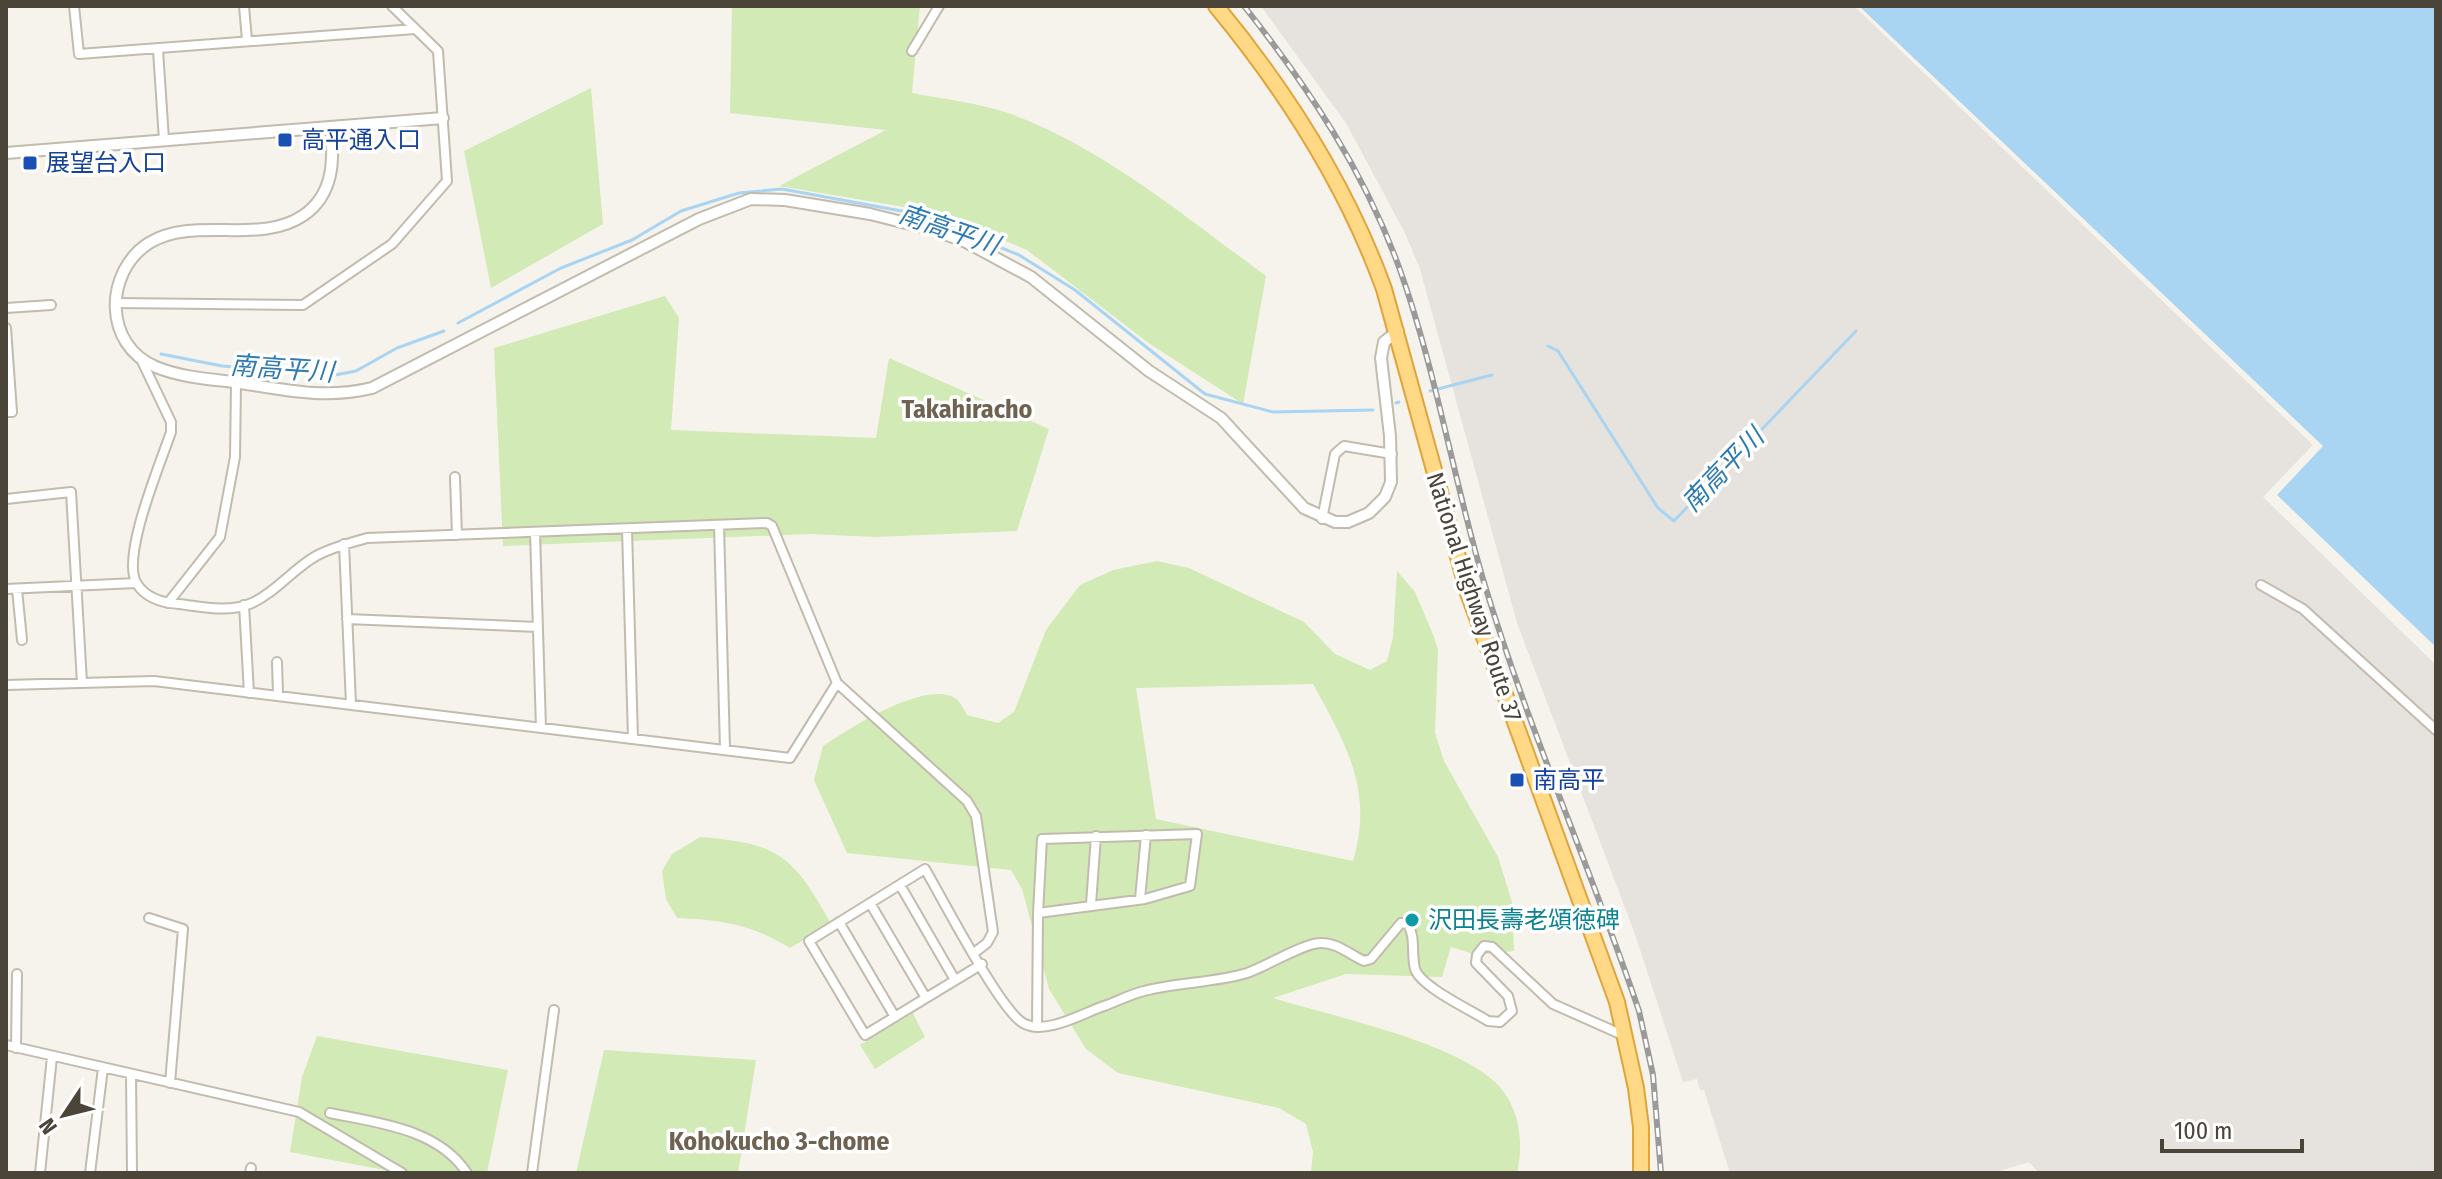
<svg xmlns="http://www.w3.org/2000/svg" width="2442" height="1179" viewBox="0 0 2442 1179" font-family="'Fira Sans Condensed','Noto Sans JP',sans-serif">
<rect width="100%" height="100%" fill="#f6f3ec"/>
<path fill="#e6e2dd" d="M1261 6H1854L2313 445 2263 497 2436 665V1173H2039L2029 1162 1993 1173H1730L1704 1090H1700L1697 1079 1683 1082 1635 934 1517 623 1420 269 1405 233 1346 123Z"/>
<path fill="#d2eab5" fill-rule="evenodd" d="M732 6H920L912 93C943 99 978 103 1008 113 1103 147 1185 217 1266 276L1243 404 1150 344 1027 250 966 225 910 208 779 186 886 130 730 113Z
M591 88 603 224 491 288 464 151Z
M665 296 679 318 671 430 876 438 889 358 1049 429 1017 531 876 537 810 534 503 546 494 348Z
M1157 561 1189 568 1304 622 1335 654 1370 670 1387 661 1393 637 1397 571 1415 592 1434 637 1438 650 1435 733 1444 761 1498 857 1512 902 1514 951 1477 955 1451 947 1442 977 1346 974 1273 998C1334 1017 1449 1040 1495 1082 1520 1106 1524 1142 1517 1173H1311L1313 1152 1306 1124 1279 1108 1118 1073 1086 1049 1049 989 1022 889 1011 870 847 853 814 780 823 746C850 728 918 684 951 696 960 699 963 708 967 715L998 723 1014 712 1046 630 1080 585 1113 570ZM1313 684C1346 744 1374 791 1353 861L1156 819 1136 688Z
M700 837C778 843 793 855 831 924L790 948C750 924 723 920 677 918L666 899 662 871 672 854Z
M913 1013 925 1037 875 1069 860 1045Z
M317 1036 508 1070 487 1173H400L290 1152 302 1077Z
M604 1050 756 1060 738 1173H576Z"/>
<path fill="#a9d4f2" d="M1859 6H2436V647L2277 495 2323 446Z"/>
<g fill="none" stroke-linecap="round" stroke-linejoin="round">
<path stroke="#a9d4f2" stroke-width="3" d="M458 323 561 268 632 240 681 211 739 193 782 189 918 214 1019 255 1075 290 1205 394 1273 412 1373 410
M1548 346 1558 351 1658 508 1674 521 1856 331
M161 354 222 366 335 375 356 371 397 348 444 331
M1430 391 1492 375
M1396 403 1399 402"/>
<defs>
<path id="minor" d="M74 6 79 54 415 29
M244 6 247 40
M158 50 164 140
M912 51 939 6
M115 303 303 305 392 244 447 181 438 51 392 6
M6 308 51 305
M6 328 12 412H6
M140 357 171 422V432C161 462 120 558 137 584 146 598 164 603 179 604 203 607 229 613 252 603 276 592 293 569 316 556 332 547 350 543 367 538L767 523 772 526 837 683 967 801 976 816 993 932 987 943 974 953
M455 477 457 535
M6 499 71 492 82 683
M1322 519 1335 454 1344 446 1392 454
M719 525 725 749
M627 529 633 739
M535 532 541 728
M344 544 351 704
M2261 585 2303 609 2436 730
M6 589 136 583
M17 589 22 640
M168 603 220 537 235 457 236 383
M244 605 249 693
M347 619 538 627
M277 662 278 695
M6 685 154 681 790 758 837 683
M1197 834 1190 886 1145 899 1038 913 1042 839Z
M900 885 955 980
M1140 899 1146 835
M870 903 926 998
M1091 904 1096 836
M149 918 183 929 170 1083
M839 922 895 1017
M982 964 865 1035 809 941 925 869C942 898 1000 1010 1023 1023 1045 1036 1083 1013 1104 1006 1118 1001 1131 994 1144 991 1178 982 1214 983 1247 973 1267 966 1302 944 1320 943 1336 942 1349 954 1364 961L1371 959 1401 923 1408 924C1416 939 1411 953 1415 969 1421 987 1471 1010 1488 1021L1500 1022 1512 1011 1508 996 1476 963 1477 955 1484 946 1492 947 1553 1004 1625 1036
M1037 1026 1038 913
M6 1045 299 1112 402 1173
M16 1048 17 974
M131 1075 132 1173
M330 1113C379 1123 438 1129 467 1173
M40 1173 52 1057
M90 1173 103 1068
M250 1173 251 1168
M532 1173 554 1010"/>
<path id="tertiary" d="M331 127C334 160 334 194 304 215 259 246 195 215 149 243 104 272 103 345 156 367 180 377 208 379 234 382 282 389 323 400 372 388L699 219 751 199 785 200 870 214 934 230 966 242 1031 277 1149 371 1221 418 1304 508 1335 522H1348L1369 513 1385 497 1391 482 1390 436 1381 358 1384 342 1398 331
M6 153 443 118"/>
<path id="trunk" d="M1216 6C1287 92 1346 184 1384 289L1468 593 1617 1002 1636 1088 1641 1127V1173"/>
</defs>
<use href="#minor" stroke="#c2bbae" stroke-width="12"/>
<use href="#tertiary" stroke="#c2bbae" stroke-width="14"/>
<use href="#trunk" stroke="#e0a43c" stroke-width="18"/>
<use href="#minor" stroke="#fff" stroke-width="8"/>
<use href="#tertiary" stroke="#fff" stroke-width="10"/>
<use href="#trunk" stroke="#ffd985" stroke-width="14"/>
<defs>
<path id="rail" d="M1244 6C1308 87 1365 172 1400 270 1436 371 1453 477 1483 579 1527 726 1590 866 1639 1011L1653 1075 1661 1173"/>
</defs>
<use href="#rail" stroke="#9a9a9a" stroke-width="6"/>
<use href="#rail" stroke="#fff" stroke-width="3" stroke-dasharray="9" stroke-linecap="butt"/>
</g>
<g fill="#1a4fb4" stroke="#fff" stroke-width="3">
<rect x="277" y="132" width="16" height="16" rx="4"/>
<rect x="22" y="155" width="16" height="16" rx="4"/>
<rect x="1509" y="772" width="16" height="16" rx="4"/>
</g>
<circle fill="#0f9aa8" stroke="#fff" stroke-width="3" cx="1412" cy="920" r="8"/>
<g text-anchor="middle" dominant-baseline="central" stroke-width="7" stroke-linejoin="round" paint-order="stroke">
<g font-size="24" fill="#164399" stroke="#fff" text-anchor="start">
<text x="301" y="140">高平通入口</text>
<text x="46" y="163">展望台入口</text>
<text x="1533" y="780">南高平</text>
</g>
<g font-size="24" fill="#4b4439" stroke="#fff">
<text transform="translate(1474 597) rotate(72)">National Highway Route 37</text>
</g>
<g font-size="24" fill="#0d838f" stroke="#fff" text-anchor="start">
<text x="1428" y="920">沢田長壽老頌徳碑</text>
</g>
<g font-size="26" font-style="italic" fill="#2e7ab2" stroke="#fff">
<text transform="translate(949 230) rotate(19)">南高平川</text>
<text transform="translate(282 369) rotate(4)">南高平川</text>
<text transform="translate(1723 470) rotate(-46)">南高平川</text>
</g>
<g font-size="26" font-weight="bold" fill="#6e6250" stroke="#fff">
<text x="967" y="409">Takahiracho</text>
<text x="779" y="1141">Kohokucho 3-chome</text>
</g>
</g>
<rect width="2442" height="1179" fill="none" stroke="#4b4439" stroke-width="16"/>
<g transform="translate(64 1115) rotate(235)" stroke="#ffffff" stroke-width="6" paint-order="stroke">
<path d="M0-6L14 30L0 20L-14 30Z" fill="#4b4439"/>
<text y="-12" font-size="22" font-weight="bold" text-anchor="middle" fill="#4b4439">N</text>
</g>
<path d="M2162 1139v12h140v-12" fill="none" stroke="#4b4439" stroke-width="4"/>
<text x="2174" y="1139" font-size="24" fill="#4b4439" stroke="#ffffff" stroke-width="6" paint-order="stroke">100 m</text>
</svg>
